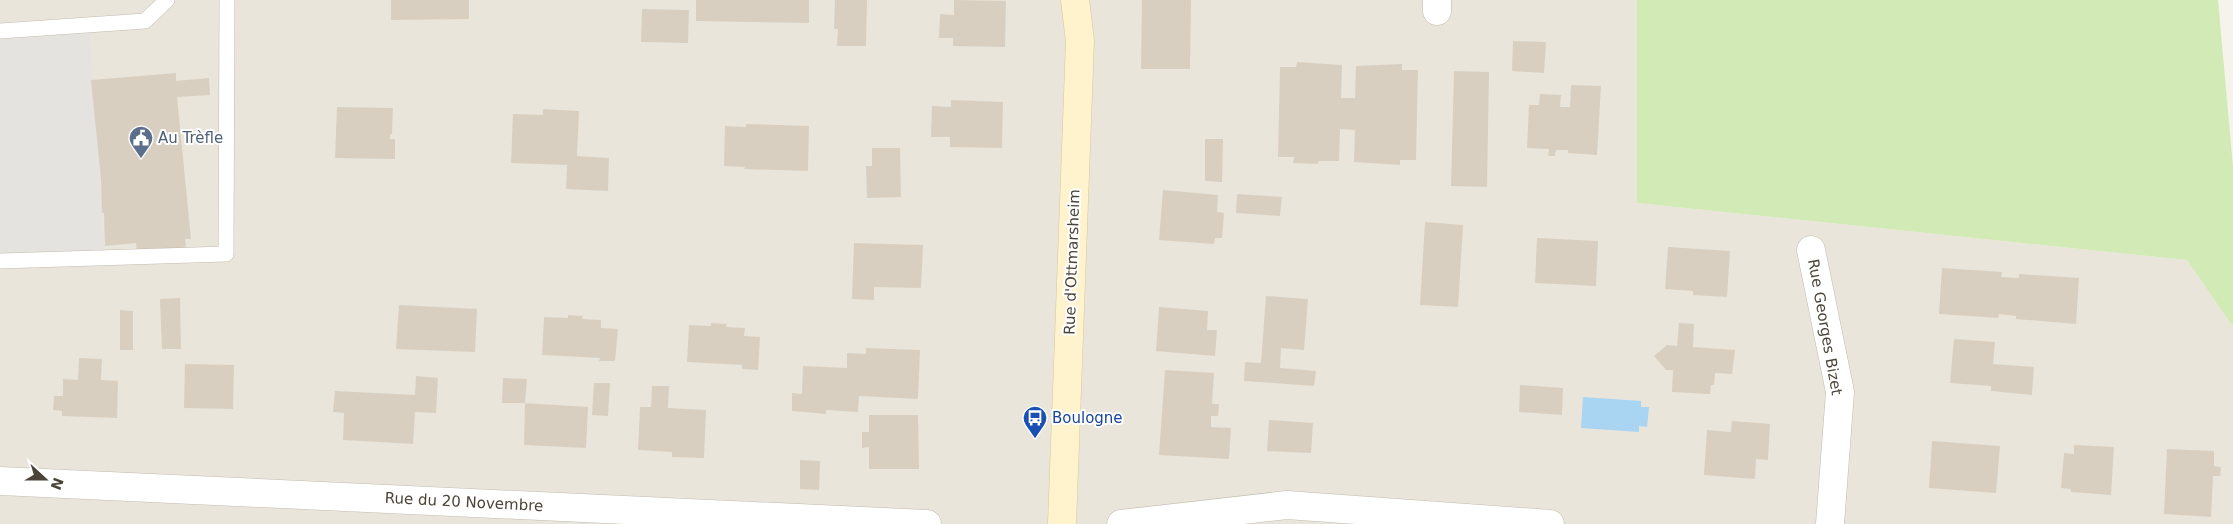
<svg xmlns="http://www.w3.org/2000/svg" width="2233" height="524" viewBox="0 0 2233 524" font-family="'DejaVu Sans',sans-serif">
<rect width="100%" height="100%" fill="#f6f3ec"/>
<path fill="#eae5da" d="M0 0H1637V203L2187 260 2233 327V524H0Z"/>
<path fill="#d2eab5" d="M1637 0H2218L2233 167V327L2187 260 1637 203Z"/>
<path fill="#e5e3e0" d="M89 25 105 257 0 261V31Z"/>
<path fill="#a9d4f2" d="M1583 397 1641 401V407H1649L1647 427 1639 426V432L1581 428Z"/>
<path fill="#d8cfc1" d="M391 0H469V19L391 20Z
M696 0H809V23L696 21Z
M835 0H867L866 46H837L838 29H834Z
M954 0 1006 1 1005 47 953 46V38H939L940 14 954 15Z
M1142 0H1191L1190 69H1141Z
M642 9 689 10 688 43 641 42Z
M1513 41 1546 42 1544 73 1512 71Z
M1297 62 1342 65 1341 98H1355L1356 66 1402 64V70H1418L1416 160H1400V165L1354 162 1355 130 1340 129 1339 161H1319L1318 164 1293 163 1294 157H1278L1280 67H1296Z
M1454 71 1489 72 1487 187 1451 186Z
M176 73V81L209 78 210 95 177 97 191 239H185L186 250 137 254 136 243 105 246 104 213H102L101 180 91 80Z
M1571 85 1601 86 1597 155 1568 153V150H1556L1555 156H1548L1549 149 1527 148 1529 105H1539L1540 94 1561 95 1560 107H1570Z
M951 100 1003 102 1002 148 950 147V137H931L932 106 951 107Z
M337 107 393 108 392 134H390V139H395V159L335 158Z
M543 109 579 111 577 156 609 158 608 191 566 189 567 165 511 163 513 114 543 115Z
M746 124 809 126 808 171 744 169 745 167 724 166 725 126 746 127Z
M1205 139H1223L1222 182 1205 181Z
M872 148H900L901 197 867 198 866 166H872Z
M1163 190 1218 195 1217 212 1224 213 1222 238H1215L1214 244 1159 240Z
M1237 194 1282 197 1280 216 1236 213Z
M1425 222 1463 225 1458 307 1420 305Z
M1537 238 1598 241 1596 286 1535 283Z
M854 243 923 245 921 288 874 287V300L852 299Z
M1668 247 1730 251 1727 297 1693 295V291L1665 289Z
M1942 268 2002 272 2001 277 2019 278V274L2079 278 2076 324 2016 319V316L1999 314 1998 318 1939 314Z
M1266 296 1308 299 1304 350 1281 348 1280 368 1316 371 1314 386 1244 381 1245 362 1261 363Z
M180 298 181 349H162L160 299Z
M399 305 477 309 475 352 396 349Z
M1159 307 1208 311 1207 330H1217L1215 356 1156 351Z
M120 310 133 311V350H120Z
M568 315 583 316 582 319 601 320V328L618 329 615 361H599L600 358 542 355 544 317 568 318Z
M711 323 727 324 726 327 745 328 744 336 760 337 758 370 742 369V365L687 362 689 325 711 326Z
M1679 323 1694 324 1693 347 1735 350 1732 374 1715 373 1714 385H1711L1710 394 1672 392 1673 370H1666L1654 356 1667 345 1677 346Z
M1954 339 1995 342 1993 364 2034 367 2032 395 1991 391V386L1950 383Z
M866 348 920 350 918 399 859 396 858 412 826 410V414L792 411V393L802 394 803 366 847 368V353L866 354Z
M79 358 102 359 101 380 118 381 117 418 62 416V411L53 410 54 396H63V379L78 380Z
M185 364 234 365 233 409 184 408Z
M1165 370 1214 373 1212 404H1219L1218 416H1211V427L1231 428 1229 459 1159 455Z
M416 376 438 378 436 413 415 412 413 444 343 440 344 413 333 412 335 391 415 395Z
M503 378 527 379 525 403 588 407 586 448 524 445 525 403H502Z
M594 383H610L608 416 592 415Z
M1520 385 1563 388 1562 415 1519 412Z
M652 386H669L668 408 706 410 704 458 672 457V452L638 450 640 407H651Z
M869 415H918L919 469H869V447L862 448V432H869Z
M1269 420 1313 423 1311 453 1267 451Z
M1732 421 1770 424 1768 460 1756 459 1755 479 1704 475 1707 430 1731 432Z
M1932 441 2000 446 1996 493 1929 488Z
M2074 445 2114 447 2111 495 2071 492V489L2061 488 2064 453 2074 454Z
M2167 449 2214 451V466L2221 467 2220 476H2213L2211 517 2164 514Z
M800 460 820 461 819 490 800 489Z"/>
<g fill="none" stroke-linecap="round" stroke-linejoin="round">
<defs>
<path id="service" d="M0 31 145 21 167 0
M0 261 226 254 227 0"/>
<path id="minor" d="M1437 11V0
M1811 250 1840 392 1830 524
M0 481 927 524
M1121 524 1287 505 1550 524"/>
<path id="secondary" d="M1062 524 1080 41 1075 0"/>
</defs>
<use href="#service" stroke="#c2bbae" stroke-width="16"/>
<use href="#minor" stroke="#c2bbae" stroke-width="29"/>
<use href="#secondary" stroke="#d6c79b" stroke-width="29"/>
<use href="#service" stroke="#fff" stroke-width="15"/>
<use href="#minor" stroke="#fff" stroke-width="28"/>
<use href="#secondary" stroke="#fff3cd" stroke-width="28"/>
</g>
<defs>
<symbol id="civic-pin" viewBox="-11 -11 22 30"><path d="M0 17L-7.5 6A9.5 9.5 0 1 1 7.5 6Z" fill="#5c6f8a" stroke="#fff"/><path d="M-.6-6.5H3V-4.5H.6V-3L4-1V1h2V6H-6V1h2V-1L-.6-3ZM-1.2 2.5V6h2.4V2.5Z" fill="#fff"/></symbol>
<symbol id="bus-pin" viewBox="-11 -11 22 30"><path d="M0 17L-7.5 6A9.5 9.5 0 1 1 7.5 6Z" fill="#1a4fb4" stroke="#fff"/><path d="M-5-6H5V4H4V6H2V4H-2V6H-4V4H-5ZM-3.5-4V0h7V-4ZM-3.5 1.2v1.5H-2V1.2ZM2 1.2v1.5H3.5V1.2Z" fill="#fff"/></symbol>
</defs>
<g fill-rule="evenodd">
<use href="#civic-pin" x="127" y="124" width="28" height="38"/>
<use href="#bus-pin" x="1021" y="404" width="28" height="38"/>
</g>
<g text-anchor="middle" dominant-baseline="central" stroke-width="4" stroke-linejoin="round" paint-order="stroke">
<g font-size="15" fill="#4e5e75" stroke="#fff" text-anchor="start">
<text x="158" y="138">Au Trèfle</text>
</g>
<g font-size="15" fill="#4b4439" stroke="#fff">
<text transform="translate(1072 262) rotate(-88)">Rue d'Ottmarsheim</text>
<text transform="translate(1825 327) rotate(80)">Rue Georges Bizet</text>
<text transform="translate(464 502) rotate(3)">Rue du 20 Novembre</text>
</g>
<g font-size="15" fill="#164399" stroke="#fff" text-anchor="start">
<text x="1052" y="418">Boulogne</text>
</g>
</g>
<g transform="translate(45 479) rotate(111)" stroke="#ffffff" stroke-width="4" paint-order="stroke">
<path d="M0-4L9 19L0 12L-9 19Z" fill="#4b4439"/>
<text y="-8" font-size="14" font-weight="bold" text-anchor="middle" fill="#4b4439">N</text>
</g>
</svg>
